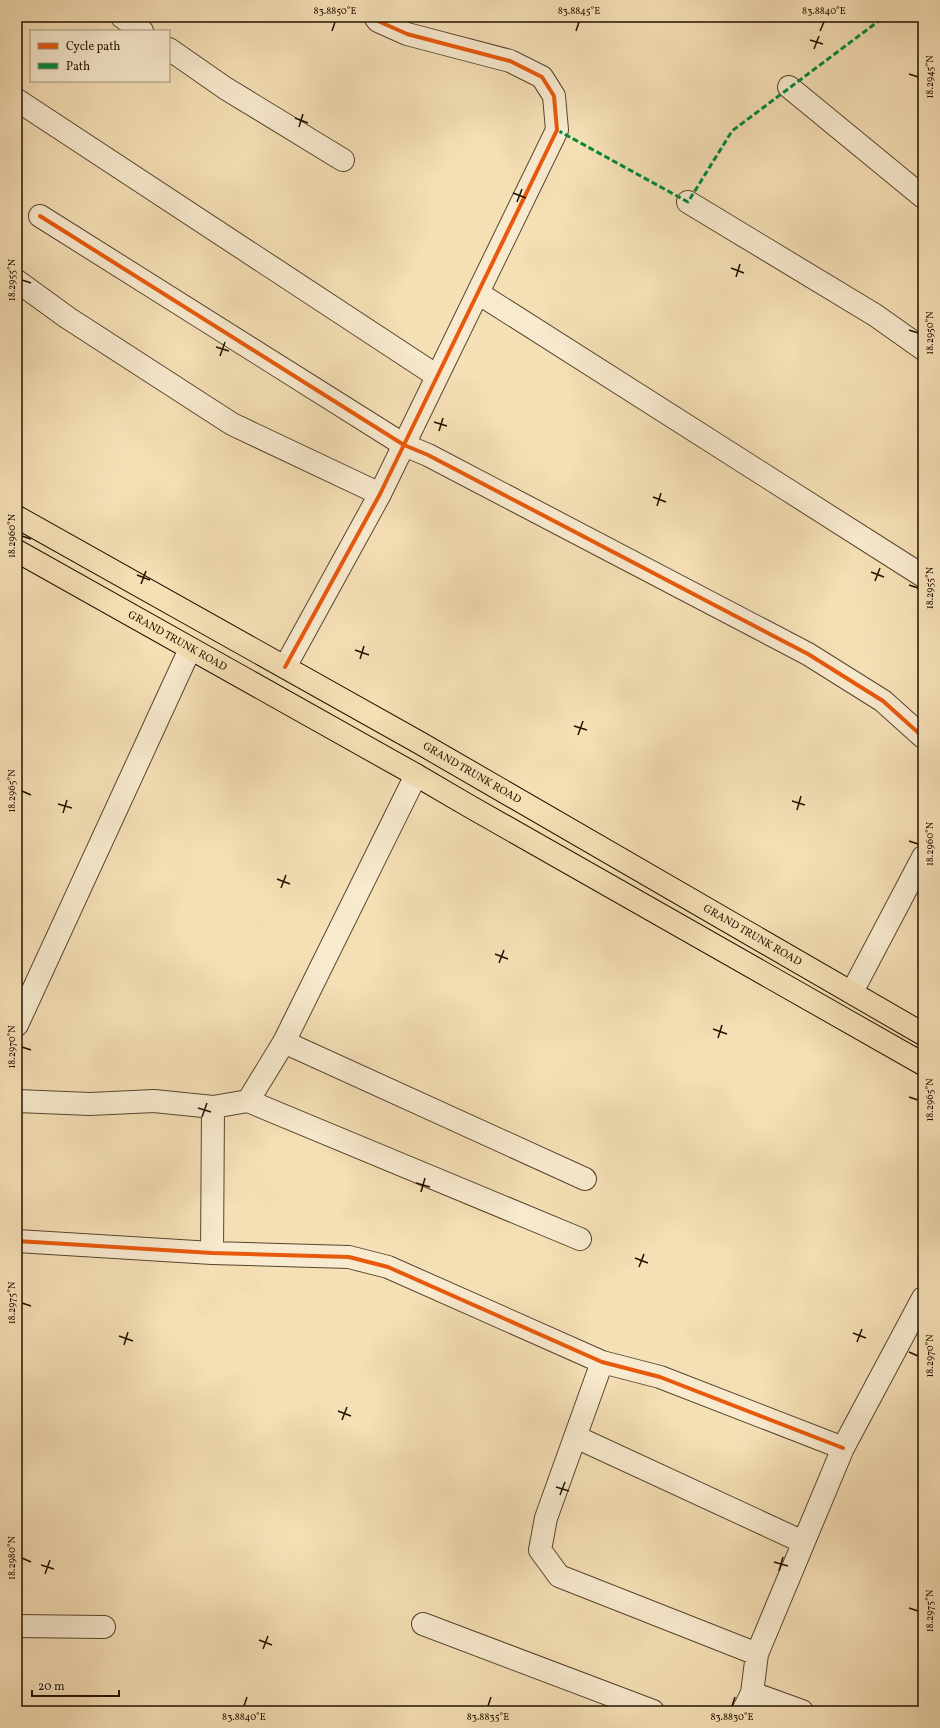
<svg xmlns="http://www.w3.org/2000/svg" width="940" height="1728" viewBox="0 0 940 1728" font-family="Vollkorn,serif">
<rect width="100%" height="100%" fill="#f5dfb5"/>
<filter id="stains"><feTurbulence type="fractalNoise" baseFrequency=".005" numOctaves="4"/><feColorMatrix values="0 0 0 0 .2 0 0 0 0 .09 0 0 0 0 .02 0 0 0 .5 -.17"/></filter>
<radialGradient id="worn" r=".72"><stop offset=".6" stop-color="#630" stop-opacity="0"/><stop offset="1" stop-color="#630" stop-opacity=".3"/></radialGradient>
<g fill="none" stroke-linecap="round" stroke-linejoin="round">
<defs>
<path id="minor" d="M122 17 142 31
M169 49 225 88 343 160
M789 87 923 197
M17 100 437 376
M688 202 875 315 923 349
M40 216 404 445 428 455 808 654 883 701 923 737
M17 281 68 318 232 424 380 494
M478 293 923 576
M285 667 380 494 557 130 554 96 542 77 510 61 407 34 378 21 375 17
M852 992 923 857
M17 1025 190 649
M284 1042 585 1179
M17 1101 90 1104 154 1101 213 1107 248 1101 284 1042 416 775
M248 1101 580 1239
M17 1241 212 1253 349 1257 388 1267 602 1362 660 1377 843 1448
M212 1253 213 1107
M602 1362 546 1518 540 1550 559 1576 757 1654
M576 1437 803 1542
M423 1624 653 1711
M17 1626 104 1627
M752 1693 802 1711
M743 1711 752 1693 757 1654 843 1448 923 1298"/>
<g id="primary">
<path id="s1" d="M17 517 420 743 923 1034"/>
<path id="s2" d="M17 551 416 775 469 806 923 1064"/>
</g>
</defs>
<use href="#minor" stroke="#57452d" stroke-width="24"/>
<use href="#primary" stroke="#221200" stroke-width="24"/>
<use href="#minor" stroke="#f8eacf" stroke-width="22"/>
<use href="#primary" stroke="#f5dfb5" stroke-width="22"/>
<path stroke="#00873e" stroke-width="3" stroke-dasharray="6 3" stroke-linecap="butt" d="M557 130 688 202 732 131 884 17"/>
<defs>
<path id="cycleway" d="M40 216 404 445 428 455 808 654 883 701 923 737
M285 667 380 494 557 130 554 96 542 77 510 61 407 34 378 21 375 17
M17 1241 212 1253 349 1257 388 1267 602 1362 660 1377 843 1448"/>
</defs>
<use href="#cycleway" stroke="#f8eacf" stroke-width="6"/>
<use href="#cycleway" stroke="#e8590c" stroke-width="4"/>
</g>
<path fill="none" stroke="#221200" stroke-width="1.5" d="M332 31 335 22M576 31 579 22M820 31 824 22M810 40 823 44M814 49 819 36M909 74 918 77M295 118 308 123M299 127 303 114M513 193 526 198M517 202 522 189M731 268 744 273M736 277 740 264M22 280 31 283M909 330 918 333M216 347 229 351M220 356 225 342M434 422 447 426M439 431 443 418M653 497 666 502M657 506 661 493M22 536 31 539M871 572 884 577M137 575 150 580M875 581 880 568M141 584 146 571M909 585 918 588M355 650 369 655M360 659 364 646M574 726 587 730M578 735 583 721M22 791 31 795M792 801 805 805M58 804 72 808M797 810 801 796M63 813 67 800M909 841 918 844M277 879 290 884M281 888 286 875M495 954 508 959M499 963 504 950M713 1029 727 1034M718 1038 722 1025M22 1047 31 1050M909 1097 918 1100M198 1108 211 1112M202 1117 207 1103M416 1183 430 1187M421 1192 425 1178M635 1258 648 1263M639 1267 644 1254M22 1303 31 1306M853 1333 866 1338M119 1336 133 1341M857 1342 862 1329M124 1345 128 1332M909 1352 918 1356M338 1411 351 1416M342 1420 347 1407M556 1487 569 1491M560 1495 565 1482M22 1558 31 1562M774 1562 788 1566M41 1565 54 1569M779 1571 783 1557M45 1574 50 1560M909 1608 918 1611M259 1640 272 1645M263 1649 268 1636M244 1706 247 1697M488 1706 491 1697M732 1706 735 1697"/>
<g text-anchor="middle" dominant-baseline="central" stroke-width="3" stroke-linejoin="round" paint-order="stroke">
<g font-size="11" fill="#221200" stroke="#f8eacf">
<text stroke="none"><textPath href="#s2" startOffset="184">GRAND TRUNK ROAD</textPath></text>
<text stroke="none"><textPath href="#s1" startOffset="522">GRAND TRUNK ROAD</textPath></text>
<text stroke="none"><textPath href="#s1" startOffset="846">GRAND TRUNK ROAD</textPath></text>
</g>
</g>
<rect width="940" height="1728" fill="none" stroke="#f5dfb5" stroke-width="44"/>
<rect x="30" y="30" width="140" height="52" fill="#f8eacf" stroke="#a2947c"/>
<rect x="38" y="43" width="20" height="6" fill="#e8590c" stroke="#a2947c"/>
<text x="66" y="50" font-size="12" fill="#221200">Cycle path</text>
<rect x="38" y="63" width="20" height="6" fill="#00873e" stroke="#a2947c"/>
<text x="66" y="70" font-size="12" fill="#221200">Path</text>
<path d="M32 1690v6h87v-6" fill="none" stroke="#221200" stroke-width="2"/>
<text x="38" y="1690" font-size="12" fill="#221200" stroke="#f8eacf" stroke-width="3" paint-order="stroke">20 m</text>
<rect x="22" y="22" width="896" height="1684" fill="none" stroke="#221200" stroke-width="1.5"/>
<g font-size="10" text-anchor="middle" fill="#221200">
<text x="335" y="14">83.8850°E</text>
<text x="579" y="14">83.8845°E</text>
<text x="824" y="14">83.8840°E</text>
<text transform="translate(929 77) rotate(-90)" y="4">18.2945°N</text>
<text transform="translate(11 280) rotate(-90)" y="4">18.2955°N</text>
<text transform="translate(929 333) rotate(-90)" y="4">18.2950°N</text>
<text transform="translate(11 536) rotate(-90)" y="4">18.2960°N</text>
<text transform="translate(929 588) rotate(-90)" y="4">18.2955°N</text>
<text transform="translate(11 791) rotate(-90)" y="4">18.2965°N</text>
<text transform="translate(929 844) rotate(-90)" y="4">18.2960°N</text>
<text transform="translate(11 1047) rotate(-90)" y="4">18.2970°N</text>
<text transform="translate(929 1100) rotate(-90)" y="4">18.2965°N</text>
<text transform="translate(11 1303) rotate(-90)" y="4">18.2975°N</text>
<text transform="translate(929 1356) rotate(-90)" y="4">18.2970°N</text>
<text transform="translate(11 1558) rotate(-90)" y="4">18.2980°N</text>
<text transform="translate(929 1611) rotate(-90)" y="4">18.2975°N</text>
<text x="244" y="1720">83.8840°E</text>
<text x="488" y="1720">83.8835°E</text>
<text x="732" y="1720">83.8830°E</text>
</g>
<rect width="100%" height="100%" filter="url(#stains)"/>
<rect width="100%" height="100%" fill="url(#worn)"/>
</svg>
